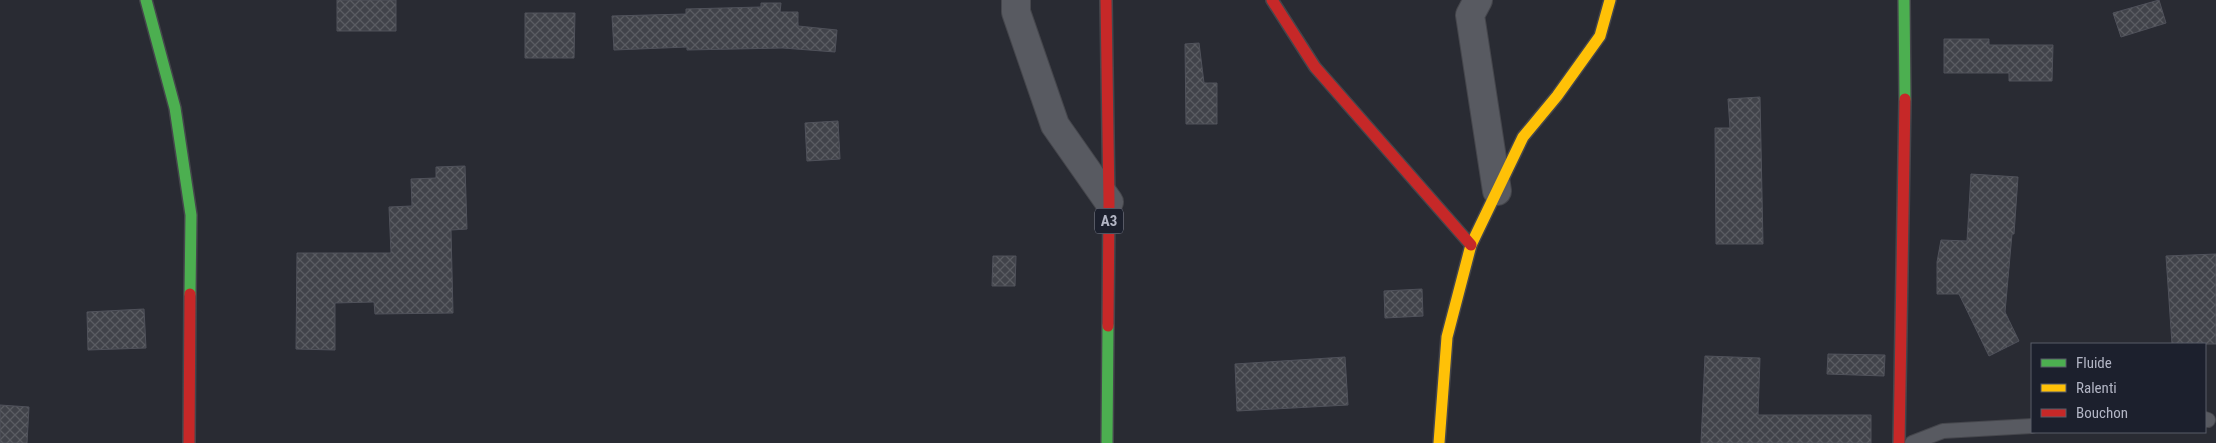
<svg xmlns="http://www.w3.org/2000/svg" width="2216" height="443" viewBox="0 0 2216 443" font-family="'Roboto Condensed',sans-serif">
<defs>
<pattern id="building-cross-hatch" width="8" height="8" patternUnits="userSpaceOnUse" patternTransform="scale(1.25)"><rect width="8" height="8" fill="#41434a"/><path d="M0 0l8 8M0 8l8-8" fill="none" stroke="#5a5c62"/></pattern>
</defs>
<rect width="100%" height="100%" fill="#292b33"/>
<path fill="url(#building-cross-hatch)" stroke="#50525b" d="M337 0H396V31H337Z
M2159 0 2166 23 2121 37 2113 13Z
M761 3H781L780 12H798V26L837 30 835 52 783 48 687 50V47L614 50 612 16 686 14V9L761 7Z
M525 13H575L574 58H525Z
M1944 39H1989V45H2053L2052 81H2009V73H1944Z
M1199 43 1204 83H1217V124H1186L1185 44Z
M1760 97 1763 244H1716L1715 128H1730L1728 99Z
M838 121 840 159 807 161 805 123Z
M465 166 467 229 451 230 453 313 375 314 374 302 335 303V350L296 349 297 253H391L389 207 412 206 411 179 436 178V167Z
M1971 174 2018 177 2014 234H2012L2005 312 2019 341 1989 356 1959 294H1937V262L1941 240 1967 241Z
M2216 254V344H2172L2166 256Z
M993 256H1016L1015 286H992Z
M1422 289 1423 316 1385 318 1384 291Z
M144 309 146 348 88 350 87 312Z
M1828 354 1885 355 1884 376 1827 374Z
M1705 356 1760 358 1758 415H1871V443H1701Z
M1345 357 1348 405 1237 411 1235 364Z
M0 405 29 407 27 443H0Z"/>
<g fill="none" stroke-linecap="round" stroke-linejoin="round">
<defs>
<path id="lane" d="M2205 419 2208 420
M1912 443 1943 431 2032 426"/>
<path id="street" d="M1016 0V12L1055 125 1109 202
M1478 0 1470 15 1497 191"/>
<path id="fast" d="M146 0 175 108 191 215 190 294
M1904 0 1905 99
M1107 443 1108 326"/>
<path id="slow" d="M1439 443 1447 337 1471 245 1523 137 1557 96 1600 36 1610 0"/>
<path id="jam" d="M1106 0 1109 202 1108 326
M1272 0 1315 67 1471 245
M189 443 190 294
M1899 443 1905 99"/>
</defs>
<use href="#lane" stroke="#45464c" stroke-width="16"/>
<use href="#street" stroke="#45464c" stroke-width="30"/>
<use href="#fast" stroke="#45464c" stroke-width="14"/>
<use href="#slow" stroke="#45464c" stroke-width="14"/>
<use href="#jam" stroke="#45464c" stroke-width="14"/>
<use href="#lane" stroke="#585a61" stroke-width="14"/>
<use href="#street" stroke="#585a61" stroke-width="28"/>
<use href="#fast" stroke="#4caf50" stroke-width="11"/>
<use href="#slow" stroke="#ffc107" stroke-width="11"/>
<use href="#jam" stroke="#c62828" stroke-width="11"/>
</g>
<g text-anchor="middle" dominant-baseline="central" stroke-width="4" stroke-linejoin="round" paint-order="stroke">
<rect fill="#1c202d" stroke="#858897" stroke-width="1" x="1095" y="208.5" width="28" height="25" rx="4"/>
<g font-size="15" font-weight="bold" fill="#b2b5c4">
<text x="1109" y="221">A3</text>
</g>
</g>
<rect x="2031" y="343" width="175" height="90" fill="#1c202d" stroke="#585c69"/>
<rect x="2041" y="359" width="25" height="8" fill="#4caf50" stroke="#585c69"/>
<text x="2076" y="368" font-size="15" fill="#b2b5c4">Fluide</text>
<rect x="2041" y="384" width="25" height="8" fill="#ffc107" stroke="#585c69"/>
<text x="2076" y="393" font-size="15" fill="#b2b5c4">Ralenti</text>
<rect x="2041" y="409" width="25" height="8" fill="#c62828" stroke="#585c69"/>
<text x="2076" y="418" font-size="15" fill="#b2b5c4">Bouchon</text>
</svg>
